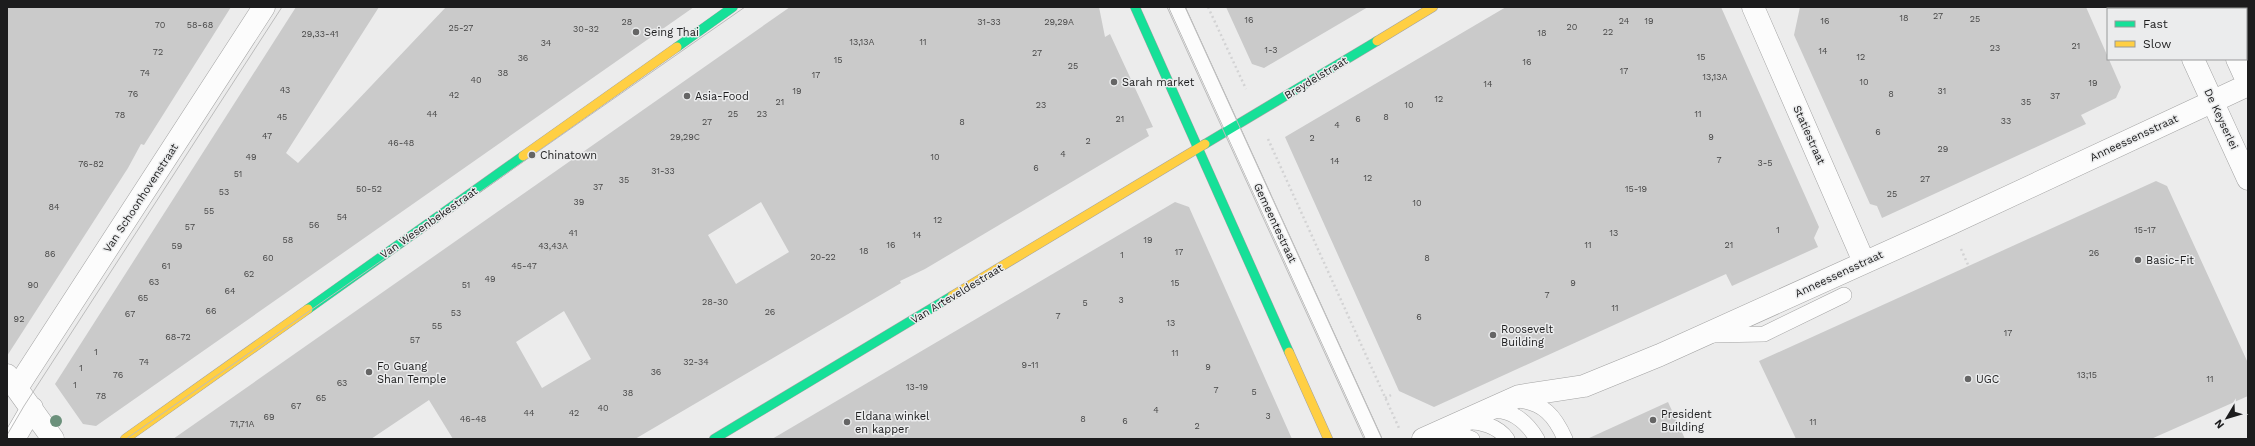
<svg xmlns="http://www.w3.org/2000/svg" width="2255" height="446" viewBox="0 0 2255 446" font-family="'Work Sans',sans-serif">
<rect width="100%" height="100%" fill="#ececec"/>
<path fill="#cacaca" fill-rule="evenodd" d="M7 7H231L144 145 141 144 128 168 7 356Z
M296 7H379L286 153 298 163 446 7H694L96 426 83 424 55 384Z
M790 7H1099L1105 37 1110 34 1153 127 1146 129 1149 136 925 269 900 281 901 283 635 439H453L429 400 371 439H173ZM761 202 789 252 736 284 708 235ZM564 311 591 359 542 388 516 342Z
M1226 7H1368L1264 68 1252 64Z
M1506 7H1721L1819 227 1814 238 1818 247 1732 286 1726 274 1434 407 1399 391 1285 137Z
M1800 7H2086L2121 87 2116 98 2081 115 2086 124 1882 218 1877 206 1870 204 1794 35Z
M2156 181 2167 186 2248 363V396L2151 439H1796L1759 361Z
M1175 202 1189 207 1292 439H772Z
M1668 402 1685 439H1587Z"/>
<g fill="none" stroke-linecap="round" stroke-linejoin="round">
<defs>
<path id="lane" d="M1177 7 1374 439
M1712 335 1764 334 1844 295
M1517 400C1543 402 1555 416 1565 439
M1488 412C1509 406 1527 422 1537 439
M1465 422C1480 421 1498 426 1507 439
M1440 433H1457L1472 439"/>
<path id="street" d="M1753 7 1864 262
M2169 7 2170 9
M2213 7 2214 9
M2193 59 2248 179
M2237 59 2248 83
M7 375 53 439
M17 388 264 7
M14 439 32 408
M1423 439 1519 396 1584 386 1660 355 1950 224 2248 85"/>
<path id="fast" d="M1135 7 1289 352
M677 47 733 7
M1205 144 1377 41
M308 309 523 156
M714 439 952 296"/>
<path id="slow" d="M1377 41 1433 7
M523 156 677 47
M952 296 1205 144
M1289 352 1328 439
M125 439 308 309"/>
</defs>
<use href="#lane" stroke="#a2a2a2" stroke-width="16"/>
<use href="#street" stroke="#a2a2a2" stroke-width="23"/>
<use href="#fast" stroke="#a2a2a2" stroke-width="10"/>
<use href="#slow" stroke="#a2a2a2" stroke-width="10"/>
<path stroke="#d3d3d4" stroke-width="2.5" stroke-dasharray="2 3" stroke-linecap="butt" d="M1208 7 1246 89
M1268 139 1399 428
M1961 249 1969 267
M1385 398 1391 395"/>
<use href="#lane" stroke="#fcfcfc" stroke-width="15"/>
<use href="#street" stroke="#fcfcfc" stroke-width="22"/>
<use href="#fast" stroke="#16e098" stroke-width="9"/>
<use href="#slow" stroke="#ffcf43" stroke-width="9"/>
<path stroke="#bcbcbc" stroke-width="1" d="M1167 7 1364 439
M1185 7 1382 439
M7 435 24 406 282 7
M126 439 745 7"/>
</g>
<circle fill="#6b907b" cx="56" cy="421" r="6"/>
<g fill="#656565" stroke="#ebeced" stroke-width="1.5">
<circle cx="636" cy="32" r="4"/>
<circle cx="1114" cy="82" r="4"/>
<circle cx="687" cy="96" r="4"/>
<circle cx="532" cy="155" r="4"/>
<circle cx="2138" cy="260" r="4"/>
<circle cx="1493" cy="335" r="4"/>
<circle cx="369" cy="372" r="4"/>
<circle cx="1968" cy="379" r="4"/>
<circle cx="1653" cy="420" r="4"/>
<circle cx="847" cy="422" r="4"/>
</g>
<g text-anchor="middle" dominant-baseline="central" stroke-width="3" stroke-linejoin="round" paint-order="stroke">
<g font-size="9" fill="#484848">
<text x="1938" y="16">27</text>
<text x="1904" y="18">18</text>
<text x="1975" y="19">25</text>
<text x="1249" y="20">16</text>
<text x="1624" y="21">24</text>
<text x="1649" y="21">19</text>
<text x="1825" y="21">16</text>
<text x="627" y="22">28</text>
<text x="989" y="22">31-33</text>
<text x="1059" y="22">29,29A</text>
<text x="160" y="25">70</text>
<text x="200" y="25">58-68</text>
<text x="1572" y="27">20</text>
<text x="461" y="28">25-27</text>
<text x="586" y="29">30-32</text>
<text x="1608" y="32">22</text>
<text x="1542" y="33">18</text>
<text x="320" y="34">29,33-41</text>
<text x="862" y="42">13,13A</text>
<text x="923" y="42">11</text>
<text x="546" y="43">34</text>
<text x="2076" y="46">21</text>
<text x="1995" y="48">23</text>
<text x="1271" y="50">1-3</text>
<text x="1823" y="51">14</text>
<text x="158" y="52">72</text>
<text x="1037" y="53">27</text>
<text x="1701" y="57">15</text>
<text x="1861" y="57">12</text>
<text x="523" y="58">36</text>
<text x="838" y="60">15</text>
<text x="1527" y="62">16</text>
<text x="1073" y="66">25</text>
<text x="1624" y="71">17</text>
<text x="145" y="73">74</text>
<text x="503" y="73">38</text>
<text x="816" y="75">17</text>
<text x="1715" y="77">13,13A</text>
<text x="476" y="80">40</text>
<text x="1864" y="82">10</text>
<text x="2093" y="83">19</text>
<text x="1488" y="84">14</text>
<text x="285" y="90">43</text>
<text x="797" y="91">19</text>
<text x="1942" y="91">31</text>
<text x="133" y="94">76</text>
<text x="1891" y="94">8</text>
<text x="454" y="95">42</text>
<text x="2055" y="96">37</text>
<text x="1439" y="99">12</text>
<text x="780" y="102">21</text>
<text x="2026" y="102">35</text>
<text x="1041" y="105">23</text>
<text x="1409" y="105">10</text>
<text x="432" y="114">44</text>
<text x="733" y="114">25</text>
<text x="762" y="114">23</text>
<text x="1698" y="114">11</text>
<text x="120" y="115">78</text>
<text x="282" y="117">45</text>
<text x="1386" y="117">8</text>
<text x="1120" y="119">21</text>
<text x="1358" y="119">6</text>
<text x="2006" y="121">33</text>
<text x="707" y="122">27</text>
<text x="962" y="122">8</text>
<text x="1337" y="125">4</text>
<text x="1878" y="132">6</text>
<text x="267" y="136">47</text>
<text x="685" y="137">29,29C</text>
<text x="1711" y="137">9</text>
<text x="1312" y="138">2</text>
<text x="1088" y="141">2</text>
<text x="401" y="143">46-48</text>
<text x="1943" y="149">29</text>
<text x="1063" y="154">4</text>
<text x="251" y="157">49</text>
<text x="935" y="157">10</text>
<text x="1719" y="160">7</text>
<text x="1335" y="161">14</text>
<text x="1765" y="163">3-5</text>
<text x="91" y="164">76-82</text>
<text x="1036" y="168">6</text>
<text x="663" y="171">31-33</text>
<text x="238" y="174">51</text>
<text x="1368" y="178">12</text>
<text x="1925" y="179">27</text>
<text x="624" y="180">35</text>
<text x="598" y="187">37</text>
<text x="369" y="189">50-52</text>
<text x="1636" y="189">15-19</text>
<text x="224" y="192">53</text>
<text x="1892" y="194">25</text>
<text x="579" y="202">39</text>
<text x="1417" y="203">10</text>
<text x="54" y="207">84</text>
<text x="209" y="211">55</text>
<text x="342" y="217">54</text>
<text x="938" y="220">12</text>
<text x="314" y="225">56</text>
<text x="190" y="227">57</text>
<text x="1778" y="230">1</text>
<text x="2145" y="230">15-17</text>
<text x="573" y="233">41</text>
<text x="1614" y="233">13</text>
<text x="917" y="235">14</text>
<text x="288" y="240">58</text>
<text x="1148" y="240">19</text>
<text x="891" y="245">16</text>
<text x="1588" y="245">11</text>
<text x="1729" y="245">21</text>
<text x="177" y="246">59</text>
<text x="553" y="246">43,43A</text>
<text x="864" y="251">18</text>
<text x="1179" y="252">17</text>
<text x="2094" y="253">26</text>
<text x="50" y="254">86</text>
<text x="1122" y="255">1</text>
<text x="823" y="257">20-22</text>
<text x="268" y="258">60</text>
<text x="1427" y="258">8</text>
<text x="166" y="266">61</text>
<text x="524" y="266">45-47</text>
<text x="249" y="274">62</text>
<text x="490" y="279">49</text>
<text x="154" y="282">63</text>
<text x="1175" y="283">15</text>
<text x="1573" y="283">9</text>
<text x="33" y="285">90</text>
<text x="466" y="285">51</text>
<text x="230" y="291">64</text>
<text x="1547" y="295">7</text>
<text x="143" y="298">65</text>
<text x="1121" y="300">3</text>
<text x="715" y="302">28-30</text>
<text x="1085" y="303">5</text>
<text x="1615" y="308">11</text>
<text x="211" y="311">66</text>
<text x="770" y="312">26</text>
<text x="456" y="313">53</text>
<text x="130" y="314">67</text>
<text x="1058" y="316">7</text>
<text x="1419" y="317">6</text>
<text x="19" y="319">92</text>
<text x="1171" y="323">13</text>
<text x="437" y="326">55</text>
<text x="2008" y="333">17</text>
<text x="178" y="337">68-72</text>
<text x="415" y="340">57</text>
<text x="96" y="352">1</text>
<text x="1175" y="353">11</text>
<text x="144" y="362">74</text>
<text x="696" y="362">32-34</text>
<text x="1030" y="365">9-11</text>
<text x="1208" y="367">9</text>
<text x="81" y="368">1</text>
<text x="656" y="372">36</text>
<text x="118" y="375">76</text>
<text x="2087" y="375">13;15</text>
<text x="2210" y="379">11</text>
<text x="342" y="383">63</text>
<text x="75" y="385">1</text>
<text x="917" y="387">13-19</text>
<text x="1216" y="390">7</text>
<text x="1254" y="392">5</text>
<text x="628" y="393">38</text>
<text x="101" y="396">78</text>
<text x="321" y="398">65</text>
<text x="296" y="406">67</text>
<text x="603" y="408">40</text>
<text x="1156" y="410">4</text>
<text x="529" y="413">44</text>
<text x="574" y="413">42</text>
<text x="1268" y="416">3</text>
<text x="269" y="417">69</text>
<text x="473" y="419">46-48</text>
<text x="1083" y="419">8</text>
<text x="1125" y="421">6</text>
<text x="1813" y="422">11</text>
<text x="242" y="424">71,71A</text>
<text x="1197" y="426">2</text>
</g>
<g font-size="11" fill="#1c1c1d" stroke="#ebeced" text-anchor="start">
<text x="644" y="32">Seing Thai</text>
<text x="1122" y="82">Sarah market</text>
<text x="695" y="96">Asia-Food</text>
<text x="540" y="155">Chinatown</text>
<text x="2146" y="260">Basic-Fit</text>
<text x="1501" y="329">Roosevelt<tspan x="1501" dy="13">Building</tspan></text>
<text x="377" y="366">Fo Guang<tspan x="377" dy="13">Shan Temple</tspan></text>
<text x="1976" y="379">UGC</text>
<text x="1661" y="414">President<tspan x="1661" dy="13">Building</tspan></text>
<text x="855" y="416">Eldana winkel<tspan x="855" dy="13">en kapper</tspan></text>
</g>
<g font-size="11" fill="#1c1c1d" stroke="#ebeced">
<text transform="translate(1316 78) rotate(-31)">Breydelstraat</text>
<text transform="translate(2221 119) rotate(65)">De Keyserlei</text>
<text transform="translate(1809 135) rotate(66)">Statiestraat</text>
<text transform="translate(2134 138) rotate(-25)">Anneessensstraat</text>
<text transform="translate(141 198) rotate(-57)">Van Schoonhovenstraat</text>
<text transform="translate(429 223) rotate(-35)">Van Wesenbekestraat</text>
<text transform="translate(1275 223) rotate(65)">Gemeentestraat</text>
<text transform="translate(1839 274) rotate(-25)">Anneessensstraat</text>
<text transform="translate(957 294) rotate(-31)">Van Arteveldestraat</text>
</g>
</g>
<rect width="2255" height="446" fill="none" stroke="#1c1c1d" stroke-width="16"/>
<rect x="2107" y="8" width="140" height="52" fill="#ebeced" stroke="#98999a"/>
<rect x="2115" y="21" width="20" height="6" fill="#16e098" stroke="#98999a"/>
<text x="2143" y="28" font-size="12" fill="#1c1c1d">Fast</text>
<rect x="2115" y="41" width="20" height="6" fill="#ffcf43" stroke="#98999a"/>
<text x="2143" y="48" font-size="12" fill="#1c1c1d">Slow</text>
<g transform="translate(2227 418) rotate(232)" stroke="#ebeced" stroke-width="3" paint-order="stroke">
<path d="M0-3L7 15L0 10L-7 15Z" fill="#1c1c1d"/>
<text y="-6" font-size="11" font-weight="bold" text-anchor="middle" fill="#1c1c1d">N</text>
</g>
</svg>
